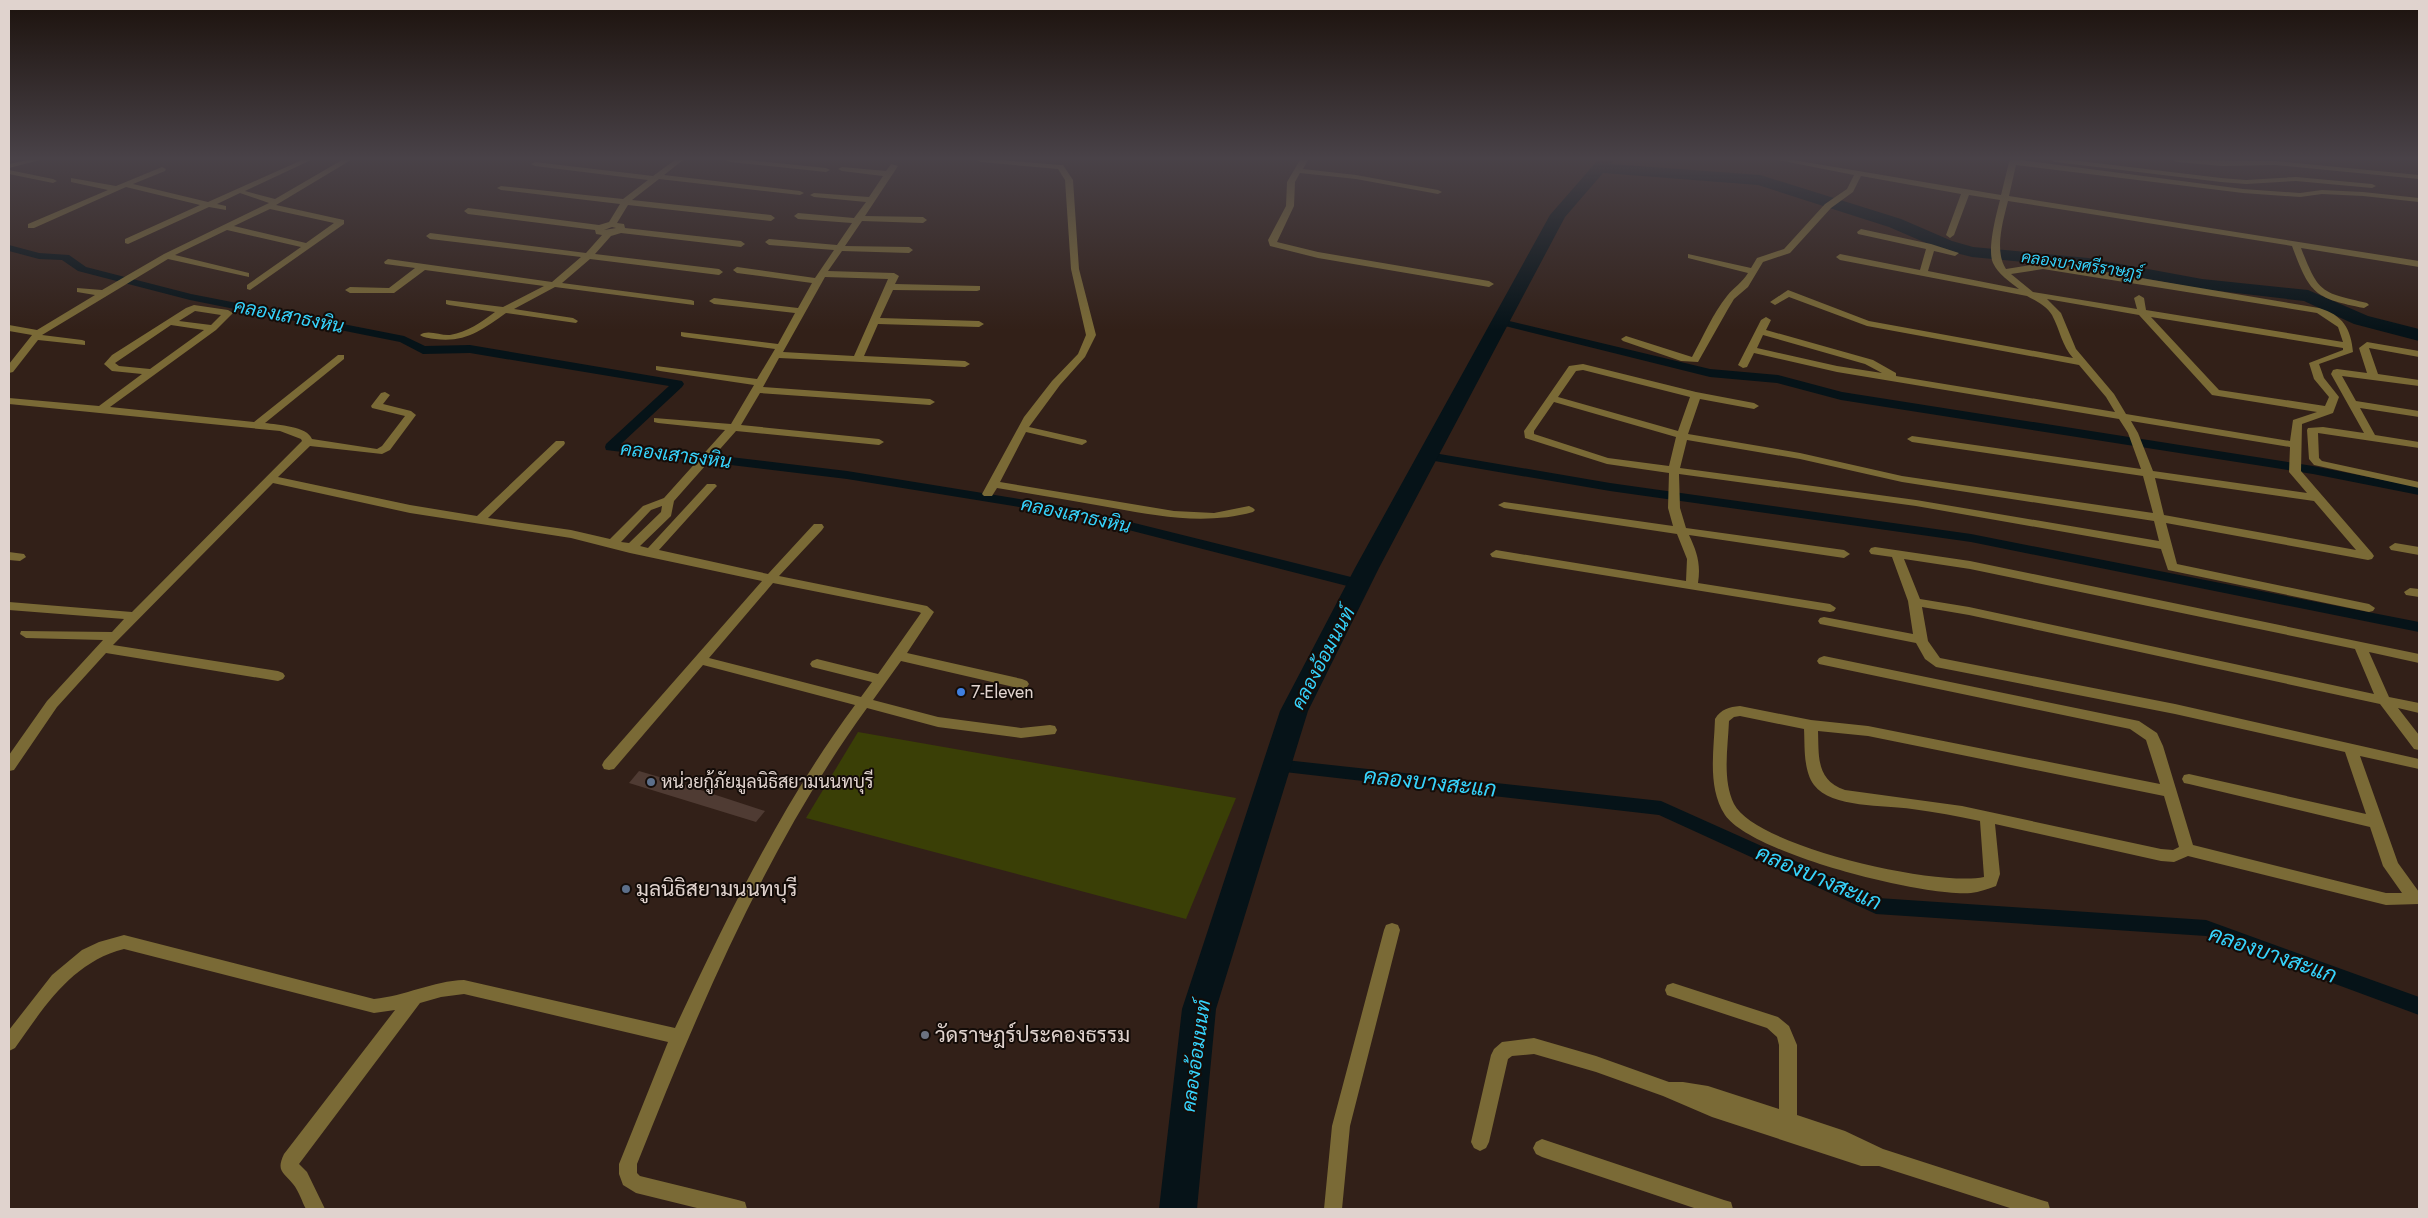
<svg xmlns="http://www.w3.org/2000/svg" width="2428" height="1218" viewBox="0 0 2428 1218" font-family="Jost,Sarabun,sans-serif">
<rect width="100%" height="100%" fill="#322018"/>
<path fill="#3a3f06" d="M858 732 1236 798 1186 919 806 818Z"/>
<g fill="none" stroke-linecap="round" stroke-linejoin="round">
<path fill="#061318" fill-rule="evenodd" d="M9 245 39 253 69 255 86 267 191 294 404 336 425 346 470 345 682 381 684 384 682 387 621 444 847 471 1074 508 1359 579 1366 584 1359 589 1074 516 847 479 606 450 605 447 606 444 669 386 470 353 423 354 400 342 190 300 78 271 62 260 39 259 9 251Z
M1501 319 1710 369 1778 375 1842 392 2313 466 2419 487V495L2313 474 1841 400 1777 383 1710 377 1497 324V320Z
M1428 452 1610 483 1971 534 2419 622V632L1971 542 1610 491 1423 459 1421 456Z
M1276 759 1661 801 1878 898 2206 920 2419 997V1015L2206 936 1876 914 1659 815 1276 771 1270 770 1268 765 1270 760Z"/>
<path fill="#061318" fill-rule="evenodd" d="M1598 160H1613L1611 164 1760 175 1901 219 1952 241 1973 247 2088 258 2202 279 2308 290 2368 316 2419 329V341L2354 324 2304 301 2202 289 2088 268 1972 257 1940 249 1889 227 1758 185 1603 173 1565 217 1379 568 1308 711 1216 1009 1197 1209H1159L1182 1009 1280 711 1355 568 1550 215Z"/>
</g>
<path fill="#4f3b33" d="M639 771 673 781 765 811 756 822 629 783Z"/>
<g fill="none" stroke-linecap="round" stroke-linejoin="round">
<path fill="#7a6a36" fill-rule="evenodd" d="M27 160H40L9 168V164Z
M302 160H311L245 191 275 199 342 160H351L276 205 344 220V224L250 290 247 289V285L301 247 227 230 175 255 249 273V277L168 259 42 335 82 340 85 341V345L38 340 13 372 9 373V364L32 335 9 331V325L37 330 95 295 77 292V288L102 290 164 254 269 203 240 193 217 204 226 206V210L209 207 128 244 125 243V239L200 205 126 187 34 228H28V224L108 190 71 182V178L116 186 162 167 166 169 165 171 133 184 208 202ZM270 209 334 223 306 243 234 226Z
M675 160H683L664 175 800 191 804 193 800 195 659 179 632 200 771 215 775 218 771 221 628 205 617 223 624 224 625 228 741 241 745 244 741 247 621 233 611 236 595 254 719 269 723 272 719 275 590 259 562 283 691 300 694 301V305L555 287 514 309 573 318 578 321 576 323 506 313C482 330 465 343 435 339 429 338 424 338 420 335 428 329 441 336 450 335 468 332 481 322 495 312L449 305 446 304V300L503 307 544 286 425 270 394 293H350L345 290 350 287 389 288 415 268 385 264 384 262 388 259 552 282 581 257 430 239 426 236 430 233 586 253 602 235 596 234 595 230 468 214 464 211 468 208 599 225 609 222 620 204 501 190 497 188 501 186 623 199 648 180 535 166 531 164 535 162 653 176ZM612 227 616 228 604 230Z
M726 160H748L826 168 830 170 826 172 730 162Z
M977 160H1002L1060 165H1063L1073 180 1079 269 1096 335 1085 357 1060 385 1029 427 1086 440 1087 442 1082 445 1026 432 1000 482 1174 511 1214 513 1249 506 1253 508 1255 510 1253 512C1202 526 1153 515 1102 506 1067 500 1032 494 997 488L992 496H984L982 494 1024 417 1052 381 1078 354 1086 335 1071 269 1065 180 1058 169 981 162Z
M1300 160H1308L1303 169 1356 175 1438 190 1442 192 1438 194 1356 179 1300 173 1295 182 1294 206 1277 242 1318 252 1489 281 1494 284 1489 287 1318 258 1270 246 1268 240 1286 206 1287 182Z
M1778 160H1793L2001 195 2009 162 2011 160H2020L2243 189 2300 193 2322 190 2363 192 2419 198V202L2363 196 2322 194 2300 197 2243 193 2016 165 2009 196 2419 261V267L2301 248C2319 294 2321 292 2367 303L2369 305 2364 308C2314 298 2310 294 2292 246L2008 201C2003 221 1994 251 2006 269L2043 263 2064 265 2319 308C2343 315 2351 329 2353 352L2319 364 2324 378 2339 397 2333 413 2302 424 2301 471 2372 553 2374 556 2372 559 2368 560 2166 523 2177 564 2369 604 2375 608 2373 611 2369 612 2168 570 2161 549 1916 506 1679 474 1680 508 1686 528 1844 550 1850 554 1844 558 1689 535C1697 552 1701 564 1698 583L1830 604 1836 608 1834 611 1830 612 1492 557 1490 554 1496 550 1686 581 1687 559 1677 534 1504 508 1498 505 1504 502 1673 526 1668 508 1669 473 1607 464 1525 438 1524 431 1569 366 1583 364 1696 392 1754 403 1759 406 1754 409 1700 399 1688 434 1800 453 1902 476 2153 513 2143 476 1912 442 1907 439 1912 436 2141 469 2128 433 2119 419 1837 372 1754 353 1747 367 1743 368 1738 365 1761 320 1766 317 1771 320 1766 330 1873 360 1896 373V376L2115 412 2106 397 2079 365 1867 326 1789 297 1775 305 1770 302 1788 290 1869 321 2073 358C2062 346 2060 330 2052 315 2047 306 2036 301 2027 296L1840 260 1836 257 1840 254 1920 270 1926 249 1858 234 1857 232 1861 229 1931 244 1959 253 1955 256 1934 251 1928 271 2019 289C2010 282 1998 274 1993 263 1987 250 1996 215 2000 200L1969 195 1954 235 1950 238 1946 235 1961 194 1861 176 1853 192 1831 208 1790 253 1763 262 1748 287 1734 299 1728 309 1698 362 1681 361 1623 341 1621 339 1626 336 1692 357C1703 337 1713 313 1727 296 1734 287 1742 283 1748 273L1688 258V254L1751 268 1757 258 1784 249 1825 204 1847 189 1854 175ZM2043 269 2317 313 2338 327 2343 342 2146 310 2144 298 2139 295 2134 298 2137 309 2033 292 2011 274ZM2047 299 2139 315 2212 395 2317 412 2293 420 2290 441 2126 414 2114 394 2076 349 2061 313ZM2151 317 2343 348V350L2309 363 2314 379 2329 397 2325 406 2219 390ZM1763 335 1865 364 1882 373 1837 366 1757 348ZM1583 370 1690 397 1678 431 1558 397 1576 371ZM1554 402 1676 437 1669 466 1608 458 1534 434V431ZM2131 421 2290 447 2289 472 2307 493 2153 471 2138 433ZM1687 440 1800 459 1902 482 2154 521 2159 541 1916 500 1680 468ZM2155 478 2314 501 2356 550 2164 515Z
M2051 160H2071L2221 178 2246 180 2296 177 2372 184 2376 186 2372 188 2296 181 2246 184 2221 182 2055 162Z
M2173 160 2276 161 2419 175V179L2276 165 2222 166 2177 162Z
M891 164 898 166 865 216 923 217 927 220 923 223 862 221 845 246 909 247 913 250 909 253 842 251 828 271 894 273 899 276 895 284 980 286V290L977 291 893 290 880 318 979 321 984 324 979 327 878 324 864 356 965 361 970 364 965 367 779 358 763 387 930 399 935 402 930 405 760 393 741 425 879 439 884 442 879 445 736 431 674 501 671 516 640 546 648 548 707 484H715L717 486 715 488 659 550 768 574 814 524H822L824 527 822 530 779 576 927 606 934 612 907 653 1022 679 1027 681 1029 684 1027 687 1022 689 901 661 873 700 938 717 1021 728 1050 725 1055 726 1057 730 1055 734 1021 738 938 727 867 708C766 847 700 1006 637 1164V1173L640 1176 738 1200 745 1202 747 1209H701L636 1193 623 1185 619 1174V1164L668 1042 464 994 441 997 420 1003 299 1164 307 1172 325 1209H306C302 1202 299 1191 293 1184 283 1172 276 1171 284 1154L395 1010 374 1013 124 949C72 962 44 1007 15 1048L9 1051V1030L52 975 82 950 99 942 124 935 374 999C405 996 433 981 464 980L675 1028C727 917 781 805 855 705L703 665 614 769 609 770 604 769 602 765 604 761 762 581 630 553 571 538 410 513 273 483 113 645 278 671 283 673 285 676 283 679 278 681 106 653 57 707 14 770 9 771V755L47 701 103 640 26 638 20 634 21 631 112 632 124 619 9 610V602L132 612 302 441 301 439 280 431 9 404V398L99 406 142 374 112 371 104 364 112 355 186 308 194 305 228 310 233 313 216 330 110 407 254 422 338 355H344V359L265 423C278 425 307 426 312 439L377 449 382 446 405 416 372 408 371 406 381 393 385 392 390 395 383 404 411 411 416 415 390 450 382 454 310 446 278 477 410 505 477 516 556 441H564L565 443 564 445 488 518 571 530 610 539 643 506 664 498 725 430 658 423 654 422V418L731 424 754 385 660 371 656 370V366L757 379 775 349 684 337 681 336V332L778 344 795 313 714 304 709 301 714 298 798 308 812 283 737 273 733 270 737 267 815 278 834 250 769 245 765 242 769 239 837 245 852 223 798 219 794 216 798 213 854 218 866 202 814 197 810 195 814 193 869 197 883 176 842 171 838 169 842 167 886 171ZM825 277 888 279 854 356 783 352ZM195 311 221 315 211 325 179 321ZM171 325 204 330 150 369 119 366 115 363ZM662 506 661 512 629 543 621 542 651 510ZM773 583 919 612 921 613 878 674 817 659 812 661 810 664 812 667 872 682 861 697 709 658Z
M9 170 53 179 57 181 53 183 9 174Z
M2367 342 2419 351V357L2369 348 2378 374 2419 380V386L2342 376 2356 401 2419 411V417L2360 408 2375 435 2419 442V448L2318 433 2319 458 2322 461 2419 482V488L2314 465 2309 459 2307 430 2308 428 2323 427 2364 433 2331 374 2333 370 2337 369 2367 373 2359 348Z
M2395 543 2419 547V555L2391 550 2389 547Z
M1875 547 1970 561 2419 654V663L2369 652 2389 697 2419 703V713L2398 708 2419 735V750L2414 749 2380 704 1969 615 1922 607 1928 641 1940 658 2175 704 2419 759V769L2360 756 2398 863 2419 892V904L2386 905 2188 856 2174 862 2161 861 1995 824 2000 874 1996 886C1988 889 1979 892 1971 893 1923 897 1752 854 1725 815 1707 787 1714 751 1715 719 1721 709 1729 707 1740 706L1811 720 1868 726 2160 784 2146 740 2130 729 1819 664 1817 661 1819 658 1824 656 2139 721 2157 733 2163 746 2193 845 2386 893H2402L2383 866 2370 827 2189 784 2184 783 2182 779 2184 775 2189 774 2366 814 2345 752 2175 714 1936 667 1925 659 1916 643 1820 624 1818 621 1820 618 1824 617 1913 634 1908 601 1892 557 1871 554 1869 551 1871 548ZM1904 559 1970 569 2355 649 2374 694 1969 607 1920 599ZM1740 716 1804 729C1805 746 1803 770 1814 785 1831 808 1885 805 1912 809 1935 812 1957 816 1980 821L1984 877C1938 887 1756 847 1734 804 1722 780 1728 747 1729 721L1734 717ZM1818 731 1868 736 2164 796 2179 847 2173 850 2161 849 1962 806 1845 790C1816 780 1819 757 1818 731Z
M9 552 24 554 26 557 20 561 9 560Z
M2410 588 2419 589V597L2406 595 2404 592Z
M1392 923 1398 925 1400 930 1350 1126 1342 1209H1324L1332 1126 1384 930 1386 925Z
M1673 983 1778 1017 1789 1026 1797 1045V1115L1845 1131 1883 1149 2041 1200 2048 1202 2050 1209H2013L1879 1166H1861L1712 1117 1663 1096 1596 1072 1534 1054 1512 1056 1508 1059 1489 1142 1486 1148 1480 1151 1474 1148 1471 1142 1491 1055 1494 1049 1502 1042 1534 1038 1596 1056 1669 1082H1683L1708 1086 1779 1109V1045L1777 1037 1767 1028 1667 995 1665 990 1667 985Z
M1542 1139 1724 1200 1731 1202 1733 1209H1697L1542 1157 1536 1154 1533 1148 1536 1142Z"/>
</g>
<linearGradient id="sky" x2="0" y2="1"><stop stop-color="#1c120d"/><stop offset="0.48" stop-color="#494248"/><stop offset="1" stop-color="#494248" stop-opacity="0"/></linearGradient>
<rect width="2428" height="330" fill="url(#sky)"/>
<circle fill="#3f7fe0" stroke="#140c08" stroke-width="2" cx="961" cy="692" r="5"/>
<g fill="#5c6f8a" stroke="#140c08" stroke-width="2">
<circle cx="651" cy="782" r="5"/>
<circle cx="626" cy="889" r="5"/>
</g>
<circle fill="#6b7280" stroke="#140c08" stroke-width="2" cx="925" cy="1035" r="5"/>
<g text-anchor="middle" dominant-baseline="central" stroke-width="4" stroke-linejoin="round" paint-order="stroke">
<g font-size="16" font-style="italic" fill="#36d3fc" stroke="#140c08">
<text transform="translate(2082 265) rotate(8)">คลองบางศรีราษฎร์</text>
</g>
<g font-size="18" fill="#e0d3ce" stroke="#140c08" text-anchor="start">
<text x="971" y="692">7-Eleven</text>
<text x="661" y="782">หน่วยกู้ภัยมูลนิธิสยามนนทบุรี</text>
</g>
<g font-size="19" font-style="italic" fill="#36d3fc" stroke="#140c08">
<text transform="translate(289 316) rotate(11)">คลองเสาธงหิน</text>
<text transform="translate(676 455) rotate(7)">คลองเสาธงหิน</text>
<text transform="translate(1076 515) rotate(12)">คลองเสาธงหิน</text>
<text transform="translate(1323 658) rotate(-62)">คลองอ้อมนนท์</text>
<text transform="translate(1196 1056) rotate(-82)">คลองอ้อมนนท์</text>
</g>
<g font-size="21" fill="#e0d3ce" stroke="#140c08" text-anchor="start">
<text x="636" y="889">มูลนิธิสยามนนทบุรี</text>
<text x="935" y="1035">วัดราษฎร์ประคองธรรม</text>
</g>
<g font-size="22" font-style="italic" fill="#36d3fc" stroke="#140c08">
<text transform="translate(1430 782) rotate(6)">คลองบางสะแก</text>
<text transform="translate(1819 877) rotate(23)">คลองบางสะแก</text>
<text transform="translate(2273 954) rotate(19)">คลองบางสะแก</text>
</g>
</g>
<rect width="2428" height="1218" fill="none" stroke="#e0d3ce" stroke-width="20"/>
</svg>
